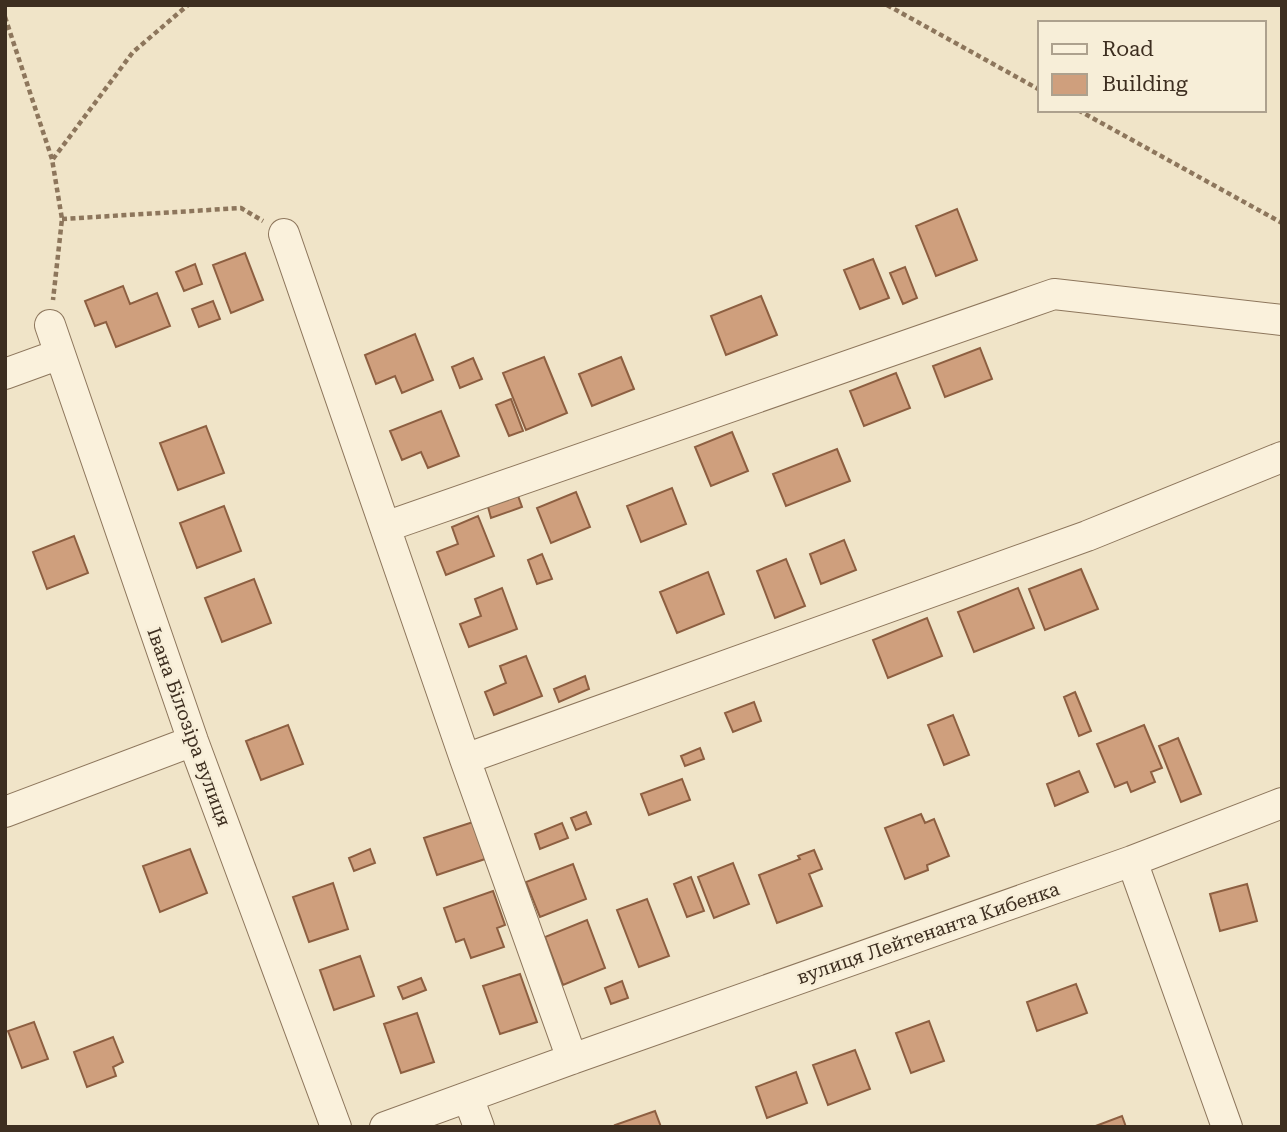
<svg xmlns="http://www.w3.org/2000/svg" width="1287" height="1132" viewBox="0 0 1287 1132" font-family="'Roboto Serif',serif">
<rect width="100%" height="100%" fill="#f0e4c8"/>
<path fill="#cf9f7d" stroke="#8d5f41" stroke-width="2" d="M957 209 977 260 936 276 916 226Z
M245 253 263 300 231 313 213 265Z
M873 259 889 298 860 309 844 270Z
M195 264 202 284 184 291 176 272Z
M905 267 917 298 903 304 890 273Z
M123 286 130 304 157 293 170 326 116 347 106 322 95 326 85 301Z
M761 296 777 335 726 355 711 316Z
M213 301 220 319 199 327 192 309Z
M415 334 433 380 402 393 395 376 376 384 365 355Z
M980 348 992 379 945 397 933 366Z
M544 357 567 413 526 430 503 373Z
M621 357 634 389 592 406 579 374Z
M473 358 482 379 460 388 452 367Z
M896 373 910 408 864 426 850 391Z
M511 399 523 431 509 436 496 405Z
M441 411 459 456 428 468 421 452 402 460 390 431Z
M206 426 224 473 178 490 160 443Z
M732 432 748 471 711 486 695 447Z
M837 449 850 481 786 506 773 474Z
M672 488 686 524 641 542 627 506Z
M576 492 590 527 551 543 537 508Z
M517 493 522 507 491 518 487 503Z
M224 506 241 551 197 568 180 523Z
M478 516 494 556 446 575 437 552 458 544 452 527Z
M74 536 88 573 47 589 33 552Z
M844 540 856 570 821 584 810 554Z
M542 554 552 579 537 584 528 560Z
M786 559 805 606 775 618 757 571Z
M1081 569 1098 609 1045 630 1029 589Z
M708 572 724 614 677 633 660 592Z
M254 579 271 623 222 642 205 598Z
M502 588 517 629 469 647 460 624 481 616 475 599Z
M1018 588 1034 628 974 652 958 612Z
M927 618 942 656 888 678 873 640Z
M526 656 542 696 494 715 485 692 506 683 500 666Z
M585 676 589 689 559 702 554 689Z
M1075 692 1091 731 1079 736 1064 697Z
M754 702 761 721 733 732 725 713Z
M953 715 969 755 944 765 928 725Z
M288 725 303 764 261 780 246 741Z
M1144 725 1162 768 1151 772 1155 782 1131 792 1127 782 1115 787 1097 744Z
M1178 738 1201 794 1181 802 1159 746Z
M700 748 704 759 685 766 681 756Z
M1079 771 1088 792 1055 806 1047 784Z
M682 779 690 800 649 815 641 794Z
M586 812 591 824 576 830 571 818Z
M921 814 925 823 934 819 949 856 927 865 928 870 905 879 885 828Z
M473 822 485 859 437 875 424 838Z
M562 823 568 838 540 849 535 834Z
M190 849 207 893 160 912 143 866Z
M370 849 375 863 354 871 349 858Z
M814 850 822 869 809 874 822 906 777 923 759 875 800 859 798 856Z
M733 863 749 904 714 918 698 877Z
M573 864 586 899 540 917 526 882Z
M691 877 704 911 687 917 674 884Z
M333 883 348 929 309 942 293 897Z
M1247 884 1257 921 1220 931 1210 894Z
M493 891 505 925 497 928 504 947 471 958 464 939 456 942 444 908Z
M647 899 669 956 639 967 617 910Z
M587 920 605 968 563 985 545 937Z
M360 956 374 996 334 1010 320 970Z
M520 974 537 1022 500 1034 483 986Z
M421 978 426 990 403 999 398 987Z
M622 981 628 998 611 1004 605 988Z
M1076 984 1087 1013 1037 1031 1027 1002Z
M417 1013 434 1062 401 1073 384 1024Z
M929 1021 944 1061 911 1073 896 1033Z
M34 1022 48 1059 22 1068 8 1031Z
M113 1037 123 1062 113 1067 116 1076 87 1087 74 1052Z
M855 1050 870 1089 828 1105 813 1065Z
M796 1072 807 1103 767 1118 756 1087Z
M655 1111 661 1127H616L615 1125Z
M1122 1116 1126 1127H1093Z"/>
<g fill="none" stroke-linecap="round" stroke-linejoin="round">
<defs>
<path id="minor" d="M284 234 465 759 572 1059
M50 325 193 741 336 1127
M5 374 60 354
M385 527 1054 294 1282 320
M465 759 1087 536 1282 457
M5 812 193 741
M1132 861 1227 1127
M468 1097 479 1127
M385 1127 572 1059 1132 861 1282 803"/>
</defs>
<use href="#minor" stroke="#8d765c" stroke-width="32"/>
<path stroke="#8d765c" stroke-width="4.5" stroke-dasharray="5 3.5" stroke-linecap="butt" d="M887 5 1040 90
M5 17 52 159 62 219 53 300
M1078 110 1282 223
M53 159 133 52 188 5
M62 219 241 208 263 221"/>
<use href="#minor" stroke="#faf1dc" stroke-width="30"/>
</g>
<g text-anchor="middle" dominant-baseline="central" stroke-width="5" stroke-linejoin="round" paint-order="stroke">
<g font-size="19" fill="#3d2e20" stroke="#f7eed8">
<text transform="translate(189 727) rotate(70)">Івана Білозіра вулиця</text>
<text transform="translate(928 933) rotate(-19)">вулиця Лейтенанта Кибенка</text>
</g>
</g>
<rect width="1287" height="1132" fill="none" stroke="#3d2e20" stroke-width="14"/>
<rect x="1038" y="21" width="228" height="91" fill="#f7eed8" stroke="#ada18e" stroke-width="2"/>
<rect x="1052" y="44" width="35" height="10" fill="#faf1dc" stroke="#ada18e" stroke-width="2"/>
<text x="1102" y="56" font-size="21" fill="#3d2e20">Road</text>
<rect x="1052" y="74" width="35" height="21" fill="#cf9f7d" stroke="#ada18e" stroke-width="2"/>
<text x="1102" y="91" font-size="21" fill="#3d2e20">Building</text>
</svg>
